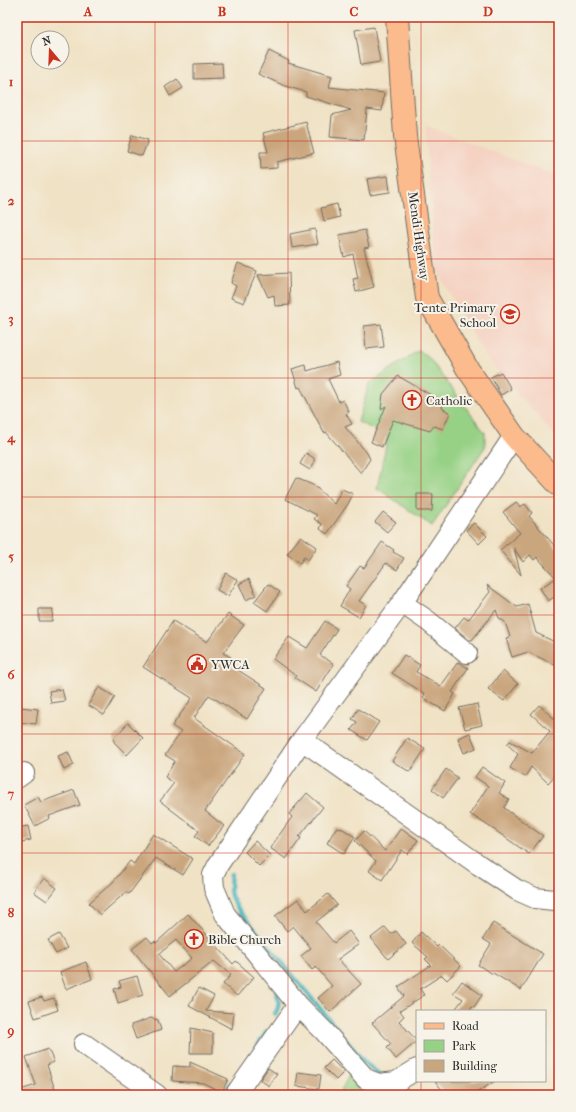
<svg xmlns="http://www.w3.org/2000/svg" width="576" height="1112" viewBox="0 0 576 1112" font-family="'IM FELL French Canon',serif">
<rect width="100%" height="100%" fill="#f7f3e8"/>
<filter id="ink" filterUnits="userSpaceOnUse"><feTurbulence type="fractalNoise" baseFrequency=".025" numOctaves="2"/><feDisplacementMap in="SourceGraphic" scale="8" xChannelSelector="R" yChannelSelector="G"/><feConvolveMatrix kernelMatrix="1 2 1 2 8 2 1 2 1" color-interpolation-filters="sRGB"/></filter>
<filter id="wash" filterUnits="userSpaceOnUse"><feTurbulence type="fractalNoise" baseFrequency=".012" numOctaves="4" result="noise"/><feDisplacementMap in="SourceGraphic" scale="16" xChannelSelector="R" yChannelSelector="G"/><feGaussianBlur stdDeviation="0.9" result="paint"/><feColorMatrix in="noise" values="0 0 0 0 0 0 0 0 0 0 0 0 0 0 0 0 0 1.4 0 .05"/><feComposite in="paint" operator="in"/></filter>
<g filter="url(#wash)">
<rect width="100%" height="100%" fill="#f0e2c5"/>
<path fill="#f5d2c2" d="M426 126 559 177V441L485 356 437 271 428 173Z"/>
<path fill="#96d185" stroke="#607e58" d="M419 350 429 358 485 433V447L432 526 377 488 388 436 358 422 369 384Z
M351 1071 378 1095H339Z"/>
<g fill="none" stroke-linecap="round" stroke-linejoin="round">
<path stroke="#44b3bd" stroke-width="4.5" d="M231 874C229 894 229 896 241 913L365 1063 380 1075
M206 893 211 908 216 918
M275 1014C280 1006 279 1000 276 991
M257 1047 267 1031
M223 1095 231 1084"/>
</g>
<g id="blocks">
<path fill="#caa67e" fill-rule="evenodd" d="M374 27 380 62 361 65 355 30Z
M269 51 289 61 288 63 332 76 329 87 384 93 382 111 367 109 364 140 330 137 332 115 351 110 306 96V92L285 86 258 74Z
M222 63 223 78 194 79V64Z
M177 79 183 88 170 96 165 87Z
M306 122 314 153 277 162V168L261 169 260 152H268L263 133Z
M132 135 148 140 142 156 127 151Z
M388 176 390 192 370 195 367 179Z
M337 204 340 217 324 221 321 208Z
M315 229 318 244 292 248 290 234Z
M365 230 369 247 364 248 374 287 356 292 353 279 358 278 353 254 344 257 339 235Z
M238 263 257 271 244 303 231 298 236 286 231 283Z
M289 273 290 305 275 306 274 295 268 297 258 275Z
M381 324 384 347 366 349 364 326Z
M337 362 340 375 328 379 339 402 343 400 349 412 346 414 352 424 345 427 367 453 370 459 361 473 326 432 324 433 300 387 298 388 292 369 306 365 307 371Z
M501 372 511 389 501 395 491 377Z
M398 376 443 402 442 408 450 413 443 429 434 426 430 431 393 420 382 447 371 442 386 406 381 409 383 394Z
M306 453 314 458V463L310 470 300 464Z
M296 478 315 486 334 504 342 489 353 494 348 504 327 534 320 529 322 524 314 519 317 515 285 499Z
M417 494H433L432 511H417Z
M516 502 520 507 525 504 532 513 529 516 559 551V594L548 601 540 588 556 578 537 557 534 560 530 555 523 562 514 548 521 575 500 550 520 533 503 512Z
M383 512 396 522 387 532 375 522Z
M474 523 487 536 479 544 466 530Z
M301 536 317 547 308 560 304 557 300 563 287 554Z
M382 542 394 550 393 552 404 558 397 570 386 563 359 601 366 605 359 617 340 606 350 589 346 586 360 566 364 568Z
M226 573 238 580 228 596 217 590Z
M249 579 256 595 246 600 239 584Z
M268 584 280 592 267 611 254 602Z
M487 585 517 607 528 604 536 633 559 644V667L528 652 512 657 506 638 510 637 505 622 499 618 496 610 472 640H469L455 628 464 617 468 620 490 592Z
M39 609H53L52 621H39Z
M228 614 244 625 223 653 231 657 227 663 266 688 247 719 209 695 194 718 245 754 205 811 224 826 208 846 195 836 199 831 160 801 174 783 165 777 175 761 165 755 181 732 172 726 192 698 143 667 173 621 207 642Z
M325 621 337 629 320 655 334 664 316 692 295 678 296 676 273 659 289 637 307 648Z
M404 655 420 665 416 672 441 686 458 662 468 668 452 692 455 694 445 711 423 698 425 694 392 673Z
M503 671 518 684 504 701 488 689Z
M99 687 115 697 104 715 88 705Z
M62 689 65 701 51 703 49 691Z
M477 704 482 725 465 729 459 708Z
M539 705 557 721 559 718V771L548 783 531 767 525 777 510 768 518 754 507 744 510 741 532 753 550 731 531 714Z
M20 707 38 709 36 724 18 722Z
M358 709 379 722 367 740 351 730 357 722 352 719Z
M128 723 143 738 127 755 114 742V738Z
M470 733 476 748 464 753 458 738Z
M407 738 425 749 410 772 392 761Z
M68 752 74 765 64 770 58 756Z
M482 767 505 783 499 793 509 799 504 808 543 836 529 854 496 831 470 814 488 786 475 777Z
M446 769 458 778 443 798 432 789Z
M74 790 80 805 49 816 50 818 35 826 24 805 38 797 41 802Z
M307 793 323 807 299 837 301 838 286 859 270 848 292 817 289 814Z
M28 826 31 840 17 843V828Z
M336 828 343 829 355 837 344 854 327 843Z
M401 828 418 840 408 854 402 850 382 880 369 871 376 861 355 841 364 831 385 851Z
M153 834 193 859 183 875 156 858 129 894 126 892 100 915 89 903 113 882 130 861 134 864Z
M255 841 270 855 259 866 245 852Z
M44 878 57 888 47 901 34 892Z
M328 894 337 905 316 922 334 943 349 931 359 944 338 959 361 984 330 1012 318 998 332 986 316 967 312 970 301 956 311 948 293 926 287 931 275 916 298 899 307 911Z
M188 914 233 964 236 961 254 977 237 996 223 984 231 975 214 961 170 996 132 949 147 937 152 943 155 941 156 943ZM176 940 192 958 174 972 159 954Z
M493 923 543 954 521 990 493 973V974L478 965 491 944 483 939Z
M385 927 391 934 396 931 406 944 388 959 371 938Z
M421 932 437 947 439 945 461 966 447 980 442 975 420 989 424 995 400 1011 404 1016 399 1021 417 1041 396 1059 387 1048 391 1044 372 1023 404 996 398 987 431 965 425 959 428 957 412 943Z
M59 934 67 948 56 954 48 940Z
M86 962 92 979 66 989 60 972Z
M137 976 143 995 118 1003 114 989 121 987 119 981Z
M462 981 482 995 474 1007 472 1006 469 1011H454L463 999 453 993Z
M199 988 214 996 206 1011 234 1013 232 1029 189 1006Z
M42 997 44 1001 54 998 58 1010 35 1018 29 1001Z
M151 1018 158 1020 161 1030 136 1039 131 1025Z
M191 1028 213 1033V1053H190Z
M48 1049 54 1062 47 1065 56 1093 49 1095H17V1091L36 1085 26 1057Z
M332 1060 344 1072 336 1080 324 1068Z
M190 1062 228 1079 222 1092 203 1083 172 1081 173 1066 190 1067Z
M268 1068 277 1074 269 1086 260 1080Z
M298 1072 321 1075 319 1089 296 1086Z
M435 1081H495L473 1095H446Z"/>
</g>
</g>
<g filter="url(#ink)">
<use href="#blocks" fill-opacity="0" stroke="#706b61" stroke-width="1"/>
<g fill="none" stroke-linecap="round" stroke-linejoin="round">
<defs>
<path id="minor" d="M402 603 428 621 467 653
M302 740 479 865 517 890 535 898 554 900 559 898
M17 778 24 773
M84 1044 157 1095
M417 1069 396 1082 379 1084 366 1079 324 1031 298 1005 225 914 214 888 213 875 218 865 302 740 402 603 514 436
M235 1095 298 1005"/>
<path id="major" d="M397 17 405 136 427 298 467 368 514 436 559 485"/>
</defs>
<use href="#minor" stroke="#706b61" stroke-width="22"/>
<use href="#major" stroke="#706b61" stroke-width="24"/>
<use href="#minor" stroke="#fff" stroke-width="20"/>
<use href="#major" stroke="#fbbb8d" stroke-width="22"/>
</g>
</g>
<path fill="none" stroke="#c8321e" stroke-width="1" stroke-opacity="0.55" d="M155 17V1095M288 17V1095M421 17V1011M17 141H559M17 259H559M17 378H559M17 497H559M17 615H559M17 734H559M17 853H559M17 971H559M421 1081V1095"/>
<defs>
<symbol id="school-ring" viewBox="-11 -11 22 22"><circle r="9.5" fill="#f7f3e8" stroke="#c8321e" stroke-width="1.5"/><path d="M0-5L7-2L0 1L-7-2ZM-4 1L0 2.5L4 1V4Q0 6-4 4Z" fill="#c8321e"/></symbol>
<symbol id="church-ring" viewBox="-11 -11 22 22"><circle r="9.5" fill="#f7f3e8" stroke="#c8321e" stroke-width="1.5"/><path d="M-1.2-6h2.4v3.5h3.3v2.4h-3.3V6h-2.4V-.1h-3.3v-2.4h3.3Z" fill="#c8321e"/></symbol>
<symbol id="civic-ring" viewBox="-11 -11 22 22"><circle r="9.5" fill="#f7f3e8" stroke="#c8321e" stroke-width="1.5"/><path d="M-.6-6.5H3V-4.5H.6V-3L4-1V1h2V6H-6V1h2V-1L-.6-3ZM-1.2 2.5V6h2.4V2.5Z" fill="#c8321e"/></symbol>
</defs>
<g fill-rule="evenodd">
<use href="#school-ring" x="499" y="303" width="22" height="22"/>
<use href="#church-ring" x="401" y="389" width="22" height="22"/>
<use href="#civic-ring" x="186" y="653" width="22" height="22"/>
<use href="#church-ring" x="183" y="928" width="22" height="22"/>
</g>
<g text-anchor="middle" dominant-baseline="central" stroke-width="4" stroke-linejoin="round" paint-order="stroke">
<g font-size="13" fill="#2b2b2b" stroke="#f7f3e8">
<text transform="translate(419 236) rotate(82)">Mendi Highway</text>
</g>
<g font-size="13" fill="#2b2b2b" stroke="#f7f3e8" text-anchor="start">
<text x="496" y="307" text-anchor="end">Tente Primary<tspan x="496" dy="15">School</tspan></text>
<text x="426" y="400">Catholic</text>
<text x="211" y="664">YWCA</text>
<text x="208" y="939">Bible Church</text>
</g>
</g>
<rect width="576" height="1112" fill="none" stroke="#f7f3e8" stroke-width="44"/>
<rect x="416" y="1010" width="130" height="72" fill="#f7f3e8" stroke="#a5a39c"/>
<rect x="424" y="1023" width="20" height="6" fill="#fbbb8d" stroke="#a5a39c"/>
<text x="452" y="1030" font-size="12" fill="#2b2b2b">Road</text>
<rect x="424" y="1040" width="20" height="12" fill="#96d185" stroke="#a5a39c"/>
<text x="452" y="1050" font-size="12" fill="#2b2b2b">Park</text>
<rect x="424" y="1060" width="20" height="12" fill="#caa67e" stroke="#a5a39c"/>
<text x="452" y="1070" font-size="12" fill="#2b2b2b">Building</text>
<g transform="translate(50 50) rotate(341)"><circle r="19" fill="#f7f3e8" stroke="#a5a39c"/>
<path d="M0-3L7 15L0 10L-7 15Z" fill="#c8321e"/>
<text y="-6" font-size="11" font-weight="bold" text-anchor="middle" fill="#2b2b2b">N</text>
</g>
<rect x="22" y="22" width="532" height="1068" fill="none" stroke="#c8321e" stroke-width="1.5"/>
<g font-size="13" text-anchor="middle" font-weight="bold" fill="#c8321e">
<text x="88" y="16">A</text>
<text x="222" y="16">B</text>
<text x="354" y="16">C</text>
<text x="488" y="16">D</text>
<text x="11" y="86">1</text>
<text x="11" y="205">2</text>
<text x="11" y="323">3</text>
<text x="11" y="442">4</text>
<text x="11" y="561">5</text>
<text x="11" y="679">6</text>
<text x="11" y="798">7</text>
<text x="11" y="917">8</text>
<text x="11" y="1035">9</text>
</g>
</svg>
